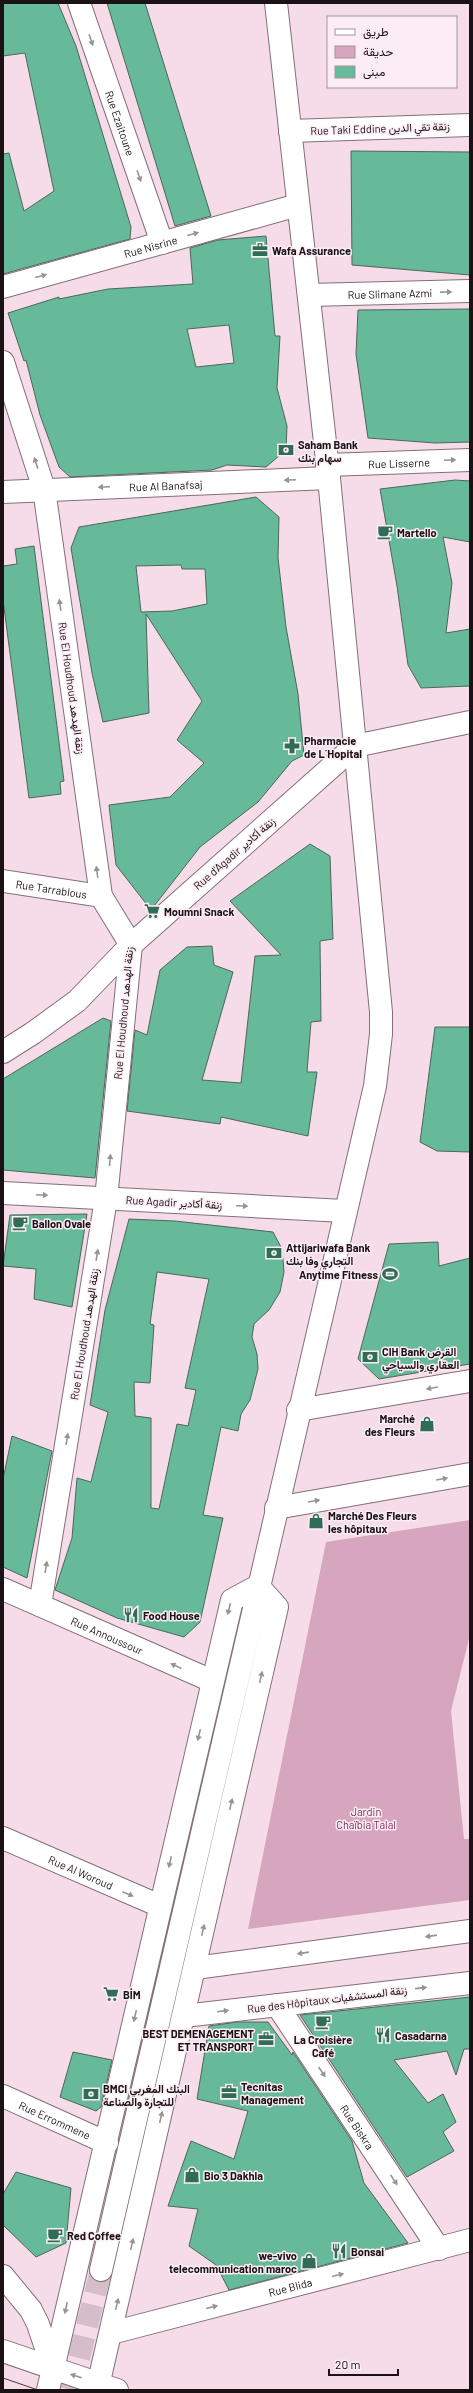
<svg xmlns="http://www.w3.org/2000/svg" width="473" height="2393" viewBox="0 0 473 2393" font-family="Barlow,Vazirmatn,sans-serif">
<rect width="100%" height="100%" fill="#f6dce9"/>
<path fill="#d6a5be" d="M470 1520V1635L451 1711 464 1839H470V1900L248 1929 326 1542Z"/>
<path fill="#66b999" stroke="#4e665c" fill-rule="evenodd" d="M3 3H58L76 46 131 227 130 239 3 274V154L9 153 24 211 54 191 25 53 3 56Z
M107 3H145L211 216 175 226Z
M351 151 470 152V275L352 265Z
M266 236 275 336H280L277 388 287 426 286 450 266 467 227 465 212 470 70 477 59 467 40 415 26 360 24 361 8 313 59 297V299L108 289 193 284 190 248 218 240ZM229 325 234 363 196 367 187 329Z
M470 309V442L435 443 368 438 356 354 358 310Z
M455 480 470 481V542L443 537 452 583 446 633 470 629V686L421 688 408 665 397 586 380 489Z
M256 497 279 517 278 558 286 627 298 694 304 755 292 761 258 802 200 847 151 910 116 865 109 805 170 797 204 763 177 740 202 701 146 614 149 713 103 722 92 673 71 548 79 527ZM181 565 182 569H205L207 604 172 611 141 612 136 566Z
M34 546 64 781 60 782 61 794 29 798 3 600V566L17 564 15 549Z
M310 844 330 856 333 939 320 941 321 1021 311 1022 307 1072H317L308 1136 221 1117 220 1124 127 1111 135 1030 147 1035 160 970 187 947 212 946 214 965 233 972 202 1080 241 1083 255 956 281 955 230 901Z
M103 1018 111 1021 95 1178 3 1170V1079Z
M435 1027H470V1152L437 1151 420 1142Z
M87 1214 72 1307 34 1299 36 1269 3 1266 10 1215Z
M129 1219 175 1221 273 1232 281 1247 283 1260 284 1272 280 1292 269 1310 254 1324 252 1337 257 1354 258 1369 250 1400 241 1414 238 1431 221 1427 203 1515 223 1518 200 1622 184 1637 117 1618 55 1590 72 1538 77 1478 91 1482 108 1412 90 1405 105 1310ZM157 1272 209 1279 185 1388 196 1390 188 1426 177 1424 159 1509 151 1508V1418L135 1416 134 1382 150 1383 154 1325 150 1324Z
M438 1242 439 1266 470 1258V1364L379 1379 358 1359 389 1244Z
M12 1436 52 1451 27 1578 3 1567V1479Z
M470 1997V2049H464L456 2075 447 2051 394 2060 428 2103 443 2094 456 2122 443 2132 454 2151 407 2177 300 2015Z
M237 2022H268L292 2055 293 2052 352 2141 364 2183 408 2243 229 2290 216 2265 189 2246 198 2209 168 2206 191 2141 234 2159 248 2111 197 2099 209 2026Z
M73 2052 112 2060 101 2107 96 2111 60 2097Z
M16 2172 71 2188 66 2243 36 2257 3 2225V2194Z"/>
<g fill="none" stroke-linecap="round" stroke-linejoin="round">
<path stroke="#d5bec9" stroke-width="22" stroke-dasharray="22 11" stroke-linecap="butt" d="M71 2390 101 2270"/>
<defs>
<g id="street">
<path id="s1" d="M79 3 162 243"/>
<path d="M290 131 470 125"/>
<path id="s2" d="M3 287 298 205"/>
<path id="s3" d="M309 295 470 291"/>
<path d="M3 362 44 489 101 896 131 945 106 1199 40 1605"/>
<path id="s4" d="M327 465 470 460"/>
<path id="s5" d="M3 492 329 478"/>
<path id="s6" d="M3 881 101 896"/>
<path d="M3 1052 33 1033 77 1001 131 945 355 746 470 722"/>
<path d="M3 1193 344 1211"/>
<path d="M298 1410 470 1381"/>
<path d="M276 1508 470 1474"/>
<path id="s7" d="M3 1589 212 1681"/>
<path id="s8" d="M3 1838 160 1906"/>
<path d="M195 1968 470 1931"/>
<path id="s9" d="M277 2005 439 2249"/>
<path d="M184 2016 470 1983"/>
<path id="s10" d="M3 2096 107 2143"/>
<path d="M3 2276 31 2310 38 2324 53 2369"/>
<path id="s11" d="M111 2333 470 2240"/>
</g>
<path id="secondary" d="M3 2351 117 2390"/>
<path id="primary" d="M101 2270 375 1086 381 1034V1012L329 478 276 3
M48 2390 232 1600 258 1586
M97 2390 277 1607 258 1586"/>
</defs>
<use href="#street" stroke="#846e79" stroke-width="24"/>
<use href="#secondary" stroke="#846e79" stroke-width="24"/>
<use href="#primary" stroke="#846e79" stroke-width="24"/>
<use href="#street" stroke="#fff" stroke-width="22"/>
<use href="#secondary" stroke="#fff" stroke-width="22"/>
<use href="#primary" stroke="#fff" stroke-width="22"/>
<path stroke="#483b41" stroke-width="1" d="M3 2378 38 2390"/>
</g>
<defs><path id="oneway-solid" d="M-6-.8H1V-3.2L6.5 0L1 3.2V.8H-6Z"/></defs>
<g fill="#989496">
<use href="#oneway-solid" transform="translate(91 40) rotate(71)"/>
<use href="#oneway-solid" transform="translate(139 176) rotate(71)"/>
<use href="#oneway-solid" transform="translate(193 234) rotate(-15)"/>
<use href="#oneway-solid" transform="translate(41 276) rotate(-15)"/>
<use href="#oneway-solid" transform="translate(446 292) rotate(-1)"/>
<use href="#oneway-solid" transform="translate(450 460) rotate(-2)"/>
<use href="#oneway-solid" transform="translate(36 463) rotate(-108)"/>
<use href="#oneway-solid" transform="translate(290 480) rotate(178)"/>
<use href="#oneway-solid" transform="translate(104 487) rotate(178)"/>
<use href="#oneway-solid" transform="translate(60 605) rotate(-98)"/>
<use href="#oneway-solid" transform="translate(97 872) rotate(-98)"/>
<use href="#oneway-solid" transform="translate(110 1160) rotate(-85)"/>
<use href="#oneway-solid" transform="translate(42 1195) rotate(3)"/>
<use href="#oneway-solid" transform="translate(242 1206) rotate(3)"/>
<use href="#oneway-solid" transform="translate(97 1255) rotate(-81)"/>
<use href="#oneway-solid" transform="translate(432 1388) rotate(170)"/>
<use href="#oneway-solid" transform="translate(67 1439) rotate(-81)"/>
<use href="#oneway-solid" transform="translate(442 1479) rotate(-10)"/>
<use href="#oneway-solid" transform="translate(314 1501) rotate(-10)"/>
<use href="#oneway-solid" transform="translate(46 1567) rotate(-81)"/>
<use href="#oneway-solid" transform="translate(229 1609) rotate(104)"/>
<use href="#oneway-solid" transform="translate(176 1666) rotate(-156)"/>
<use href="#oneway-solid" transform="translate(261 1677) rotate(-77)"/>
<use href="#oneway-solid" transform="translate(199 1735) rotate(103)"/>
<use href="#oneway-solid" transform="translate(231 1804) rotate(-77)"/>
<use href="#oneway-solid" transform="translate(170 1862) rotate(103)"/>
<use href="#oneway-solid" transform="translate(128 1894) rotate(23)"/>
<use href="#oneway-solid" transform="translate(203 1930) rotate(-78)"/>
<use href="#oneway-solid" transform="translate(431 1936) rotate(172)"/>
<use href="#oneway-solid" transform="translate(303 1953) rotate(172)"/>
<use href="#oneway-solid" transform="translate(421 1988) rotate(-6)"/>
<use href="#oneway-solid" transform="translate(223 2011) rotate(-7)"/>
<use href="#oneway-solid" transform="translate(135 2016) rotate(103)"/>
<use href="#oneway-solid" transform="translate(322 2072) rotate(56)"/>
<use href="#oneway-solid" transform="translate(161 2117) rotate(-77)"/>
<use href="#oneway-solid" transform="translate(394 2180) rotate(56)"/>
<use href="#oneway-solid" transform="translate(132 2244) rotate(-77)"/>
<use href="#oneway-solid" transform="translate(338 2275) rotate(-14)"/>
<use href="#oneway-solid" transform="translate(117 2304) rotate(-77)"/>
<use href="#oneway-solid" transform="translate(212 2307) rotate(-14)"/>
<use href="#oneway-solid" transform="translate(66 2308) rotate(102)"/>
<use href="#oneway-solid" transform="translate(76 2376) rotate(-163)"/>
</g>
<defs>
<symbol id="office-bare" viewBox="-9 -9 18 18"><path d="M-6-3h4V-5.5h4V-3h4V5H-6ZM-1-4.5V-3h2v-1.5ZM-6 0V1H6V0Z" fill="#316c57" stroke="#fcedf4" stroke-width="2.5" paint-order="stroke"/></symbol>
<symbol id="bank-bare" viewBox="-9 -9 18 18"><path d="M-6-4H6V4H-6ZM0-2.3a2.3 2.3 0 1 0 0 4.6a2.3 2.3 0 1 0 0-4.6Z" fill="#316c57" stroke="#fcedf4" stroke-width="2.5" paint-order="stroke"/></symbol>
<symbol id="cafe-bare" viewBox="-9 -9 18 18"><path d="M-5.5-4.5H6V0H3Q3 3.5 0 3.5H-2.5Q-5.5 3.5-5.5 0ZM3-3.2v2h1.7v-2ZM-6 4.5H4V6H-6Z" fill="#316c57" stroke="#fcedf4" stroke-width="2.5" paint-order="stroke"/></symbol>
<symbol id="pharmacy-bare" viewBox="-9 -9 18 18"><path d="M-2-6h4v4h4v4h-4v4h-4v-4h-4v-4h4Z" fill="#316c57" stroke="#fcedf4" stroke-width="2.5" paint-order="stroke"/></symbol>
<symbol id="supermarket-bare" viewBox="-9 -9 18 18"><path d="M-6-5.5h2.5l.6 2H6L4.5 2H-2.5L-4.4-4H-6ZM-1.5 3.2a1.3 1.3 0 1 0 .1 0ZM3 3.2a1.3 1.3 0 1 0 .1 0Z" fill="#316c57" stroke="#fcedf4" stroke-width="2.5" paint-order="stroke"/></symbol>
<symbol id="stadium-bare" viewBox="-9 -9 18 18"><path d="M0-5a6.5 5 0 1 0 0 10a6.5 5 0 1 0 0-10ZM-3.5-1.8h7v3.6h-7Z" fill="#316c57" stroke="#fcedf4" stroke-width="2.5" paint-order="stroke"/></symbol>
<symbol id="shop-bare" viewBox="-9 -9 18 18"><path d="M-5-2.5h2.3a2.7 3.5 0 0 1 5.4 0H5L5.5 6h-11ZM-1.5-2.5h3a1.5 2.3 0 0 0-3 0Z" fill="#316c57" stroke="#fcedf4" stroke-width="2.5" paint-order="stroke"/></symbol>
<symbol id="restaurant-bare" viewBox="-9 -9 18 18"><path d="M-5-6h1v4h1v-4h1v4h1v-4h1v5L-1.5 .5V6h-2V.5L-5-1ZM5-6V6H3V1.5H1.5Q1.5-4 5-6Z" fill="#316c57" stroke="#fcedf4" stroke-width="2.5" paint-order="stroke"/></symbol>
</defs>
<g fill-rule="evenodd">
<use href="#office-bare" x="249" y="239" width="22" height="22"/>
<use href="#bank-bare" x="275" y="439" width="22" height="22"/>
<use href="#cafe-bare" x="374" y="521" width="22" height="22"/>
<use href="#pharmacy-bare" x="281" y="735" width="22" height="22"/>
<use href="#supermarket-bare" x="141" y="900" width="22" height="22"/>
<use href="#cafe-bare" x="9" y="1212" width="22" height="22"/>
<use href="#bank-bare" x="263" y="1242" width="22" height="22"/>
<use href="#stadium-bare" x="379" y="1263" width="22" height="22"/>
<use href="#bank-bare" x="359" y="1346" width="22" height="22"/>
<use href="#shop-bare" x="416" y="1413" width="22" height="22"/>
<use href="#shop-bare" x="305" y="1510" width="22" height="22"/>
<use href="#restaurant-bare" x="120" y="1604" width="22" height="22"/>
<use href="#supermarket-bare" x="100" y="1983" width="22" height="22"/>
<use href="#cafe-bare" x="312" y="2011" width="22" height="22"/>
<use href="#restaurant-bare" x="372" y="2024" width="22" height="22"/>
<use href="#office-bare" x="255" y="2028" width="22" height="22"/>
<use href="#office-bare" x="218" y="2081" width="22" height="22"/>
<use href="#bank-bare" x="80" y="2083" width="22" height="22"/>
<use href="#shop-bare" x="181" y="2164" width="22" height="22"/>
<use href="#cafe-bare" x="44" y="2224" width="22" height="22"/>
<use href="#restaurant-bare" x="328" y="2240" width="22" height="22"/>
<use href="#shop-bare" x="298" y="2250" width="22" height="22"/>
</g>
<g text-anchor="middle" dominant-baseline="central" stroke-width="3" stroke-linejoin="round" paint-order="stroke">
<g font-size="11" fill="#1b1216" stroke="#fcedf4">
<text stroke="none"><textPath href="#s1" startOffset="127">Rue Ezaitoune</textPath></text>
<text transform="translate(380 128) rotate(-2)">Rue Taki Eddine زنقة تقي الدين</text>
<text stroke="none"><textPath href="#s2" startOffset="153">Rue Nisrine</textPath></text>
<text stroke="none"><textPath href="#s3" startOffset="81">Rue Slimane Azmi</textPath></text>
<text stroke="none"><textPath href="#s4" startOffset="72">Rue Lisserne</textPath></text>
<text stroke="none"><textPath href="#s5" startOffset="163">Rue Al Banafsaj</textPath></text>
<text transform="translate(72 688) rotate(82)">Rue El Houdhoud زنقة الهدهد</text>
<text transform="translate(234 853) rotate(-41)">Rue d'Agadir زنقة أكادير</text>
<text stroke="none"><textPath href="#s6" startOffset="49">Rue Tarrablous</textPath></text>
<text transform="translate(123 1013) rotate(-85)">Rue El Houdhoud زنقة الهدهد</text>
<text transform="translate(174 1202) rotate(3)">Rue Agadir زنقة أكادير</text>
<text transform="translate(84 1334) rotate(-81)">Rue El Houdhoud زنقة الهدهد</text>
<text stroke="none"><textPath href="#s7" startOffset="114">Rue Annoussour</textPath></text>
<text stroke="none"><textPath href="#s8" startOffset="85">Rue Al Woroud</textPath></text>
<text transform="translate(327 1999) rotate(-7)">Rue des Hôpitaux زنقة المستشفيات</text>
<text stroke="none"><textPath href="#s10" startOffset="57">Rue Errommene</textPath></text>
<text stroke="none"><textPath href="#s9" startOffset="146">Rue Biskra</textPath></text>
<text stroke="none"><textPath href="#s11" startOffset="185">Rue Blida</textPath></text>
</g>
<g font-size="11" font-weight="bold" fill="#1b1216" stroke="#fcedf4" text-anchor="start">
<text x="272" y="250">Wafa Assurance</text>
<text x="298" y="444">Saham Bank<tspan x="298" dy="13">سهام بنك</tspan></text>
<text x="397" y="532">Martello</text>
<text x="304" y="740">Pharmacie<tspan x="304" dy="13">de L´Hopital</tspan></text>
<text x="164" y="911">Moumni Snack</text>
<text x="32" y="1223">Ballon Ovale</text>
<text x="286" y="1247">Attijariwafa Bank<tspan x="286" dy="13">التجاري وفا بنك</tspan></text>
<text x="378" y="1274" text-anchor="end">Anytime Fitness</text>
<text x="382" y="1351">CIH Bank القرض<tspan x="382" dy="13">العقاري والسياحي</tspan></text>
<text x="415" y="1418" text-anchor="end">Marché<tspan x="415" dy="13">des Fleurs</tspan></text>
<text x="328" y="1515">Marché Des Fleurs<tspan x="328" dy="13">les hôpitaux</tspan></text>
<text x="143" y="1615">Food House</text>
<text x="123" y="1994">BİM</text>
<text x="254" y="2033" text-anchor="end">BEST DEMENAGEMENT<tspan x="254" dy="13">ET TRANSPORT</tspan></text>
<text x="395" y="2035">Casadarna</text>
<text x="323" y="2039" text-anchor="middle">La Croisière<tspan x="323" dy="13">Café</tspan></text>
<text x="241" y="2086">Tecnitas<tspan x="241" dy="13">Management</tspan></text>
<text x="103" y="2088">BMCI البنك المغربي<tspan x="103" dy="13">للتجارة والصناعة</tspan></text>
<text x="204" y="2175">Bio 3 Dakhla</text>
<text x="67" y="2235">Red Coffee</text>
<text x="351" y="2251">Bonsai</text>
<text x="297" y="2255" text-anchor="end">we-vivo<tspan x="297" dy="13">telecommunication maroc</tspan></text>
</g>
<g font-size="11" fill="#7c2d5d" stroke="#fcedf4">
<text x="366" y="1811">Jardin<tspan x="366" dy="13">Chaïbia Talal</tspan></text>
</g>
</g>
<rect width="473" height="2393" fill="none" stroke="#1b1216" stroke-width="8"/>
<rect x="327" y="16" width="130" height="72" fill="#fcedf4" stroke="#a2959b"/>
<rect x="335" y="29" width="20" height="6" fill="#ffffff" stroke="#a2959b"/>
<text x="363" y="36" font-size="12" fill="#1b1216">طريق</text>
<rect x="335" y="46" width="20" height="12" fill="#d6a5be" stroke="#a2959b"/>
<text x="363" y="56" font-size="12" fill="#1b1216">حديقة</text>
<rect x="335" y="66" width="20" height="12" fill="#66b999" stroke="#a2959b"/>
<text x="363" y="76" font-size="12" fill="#1b1216">مبنى</text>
<path d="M329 2369v6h69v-6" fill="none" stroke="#1b1216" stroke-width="2"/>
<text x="335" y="2369" font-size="12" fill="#1b1216" stroke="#fcedf4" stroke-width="3" paint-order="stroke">20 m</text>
</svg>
